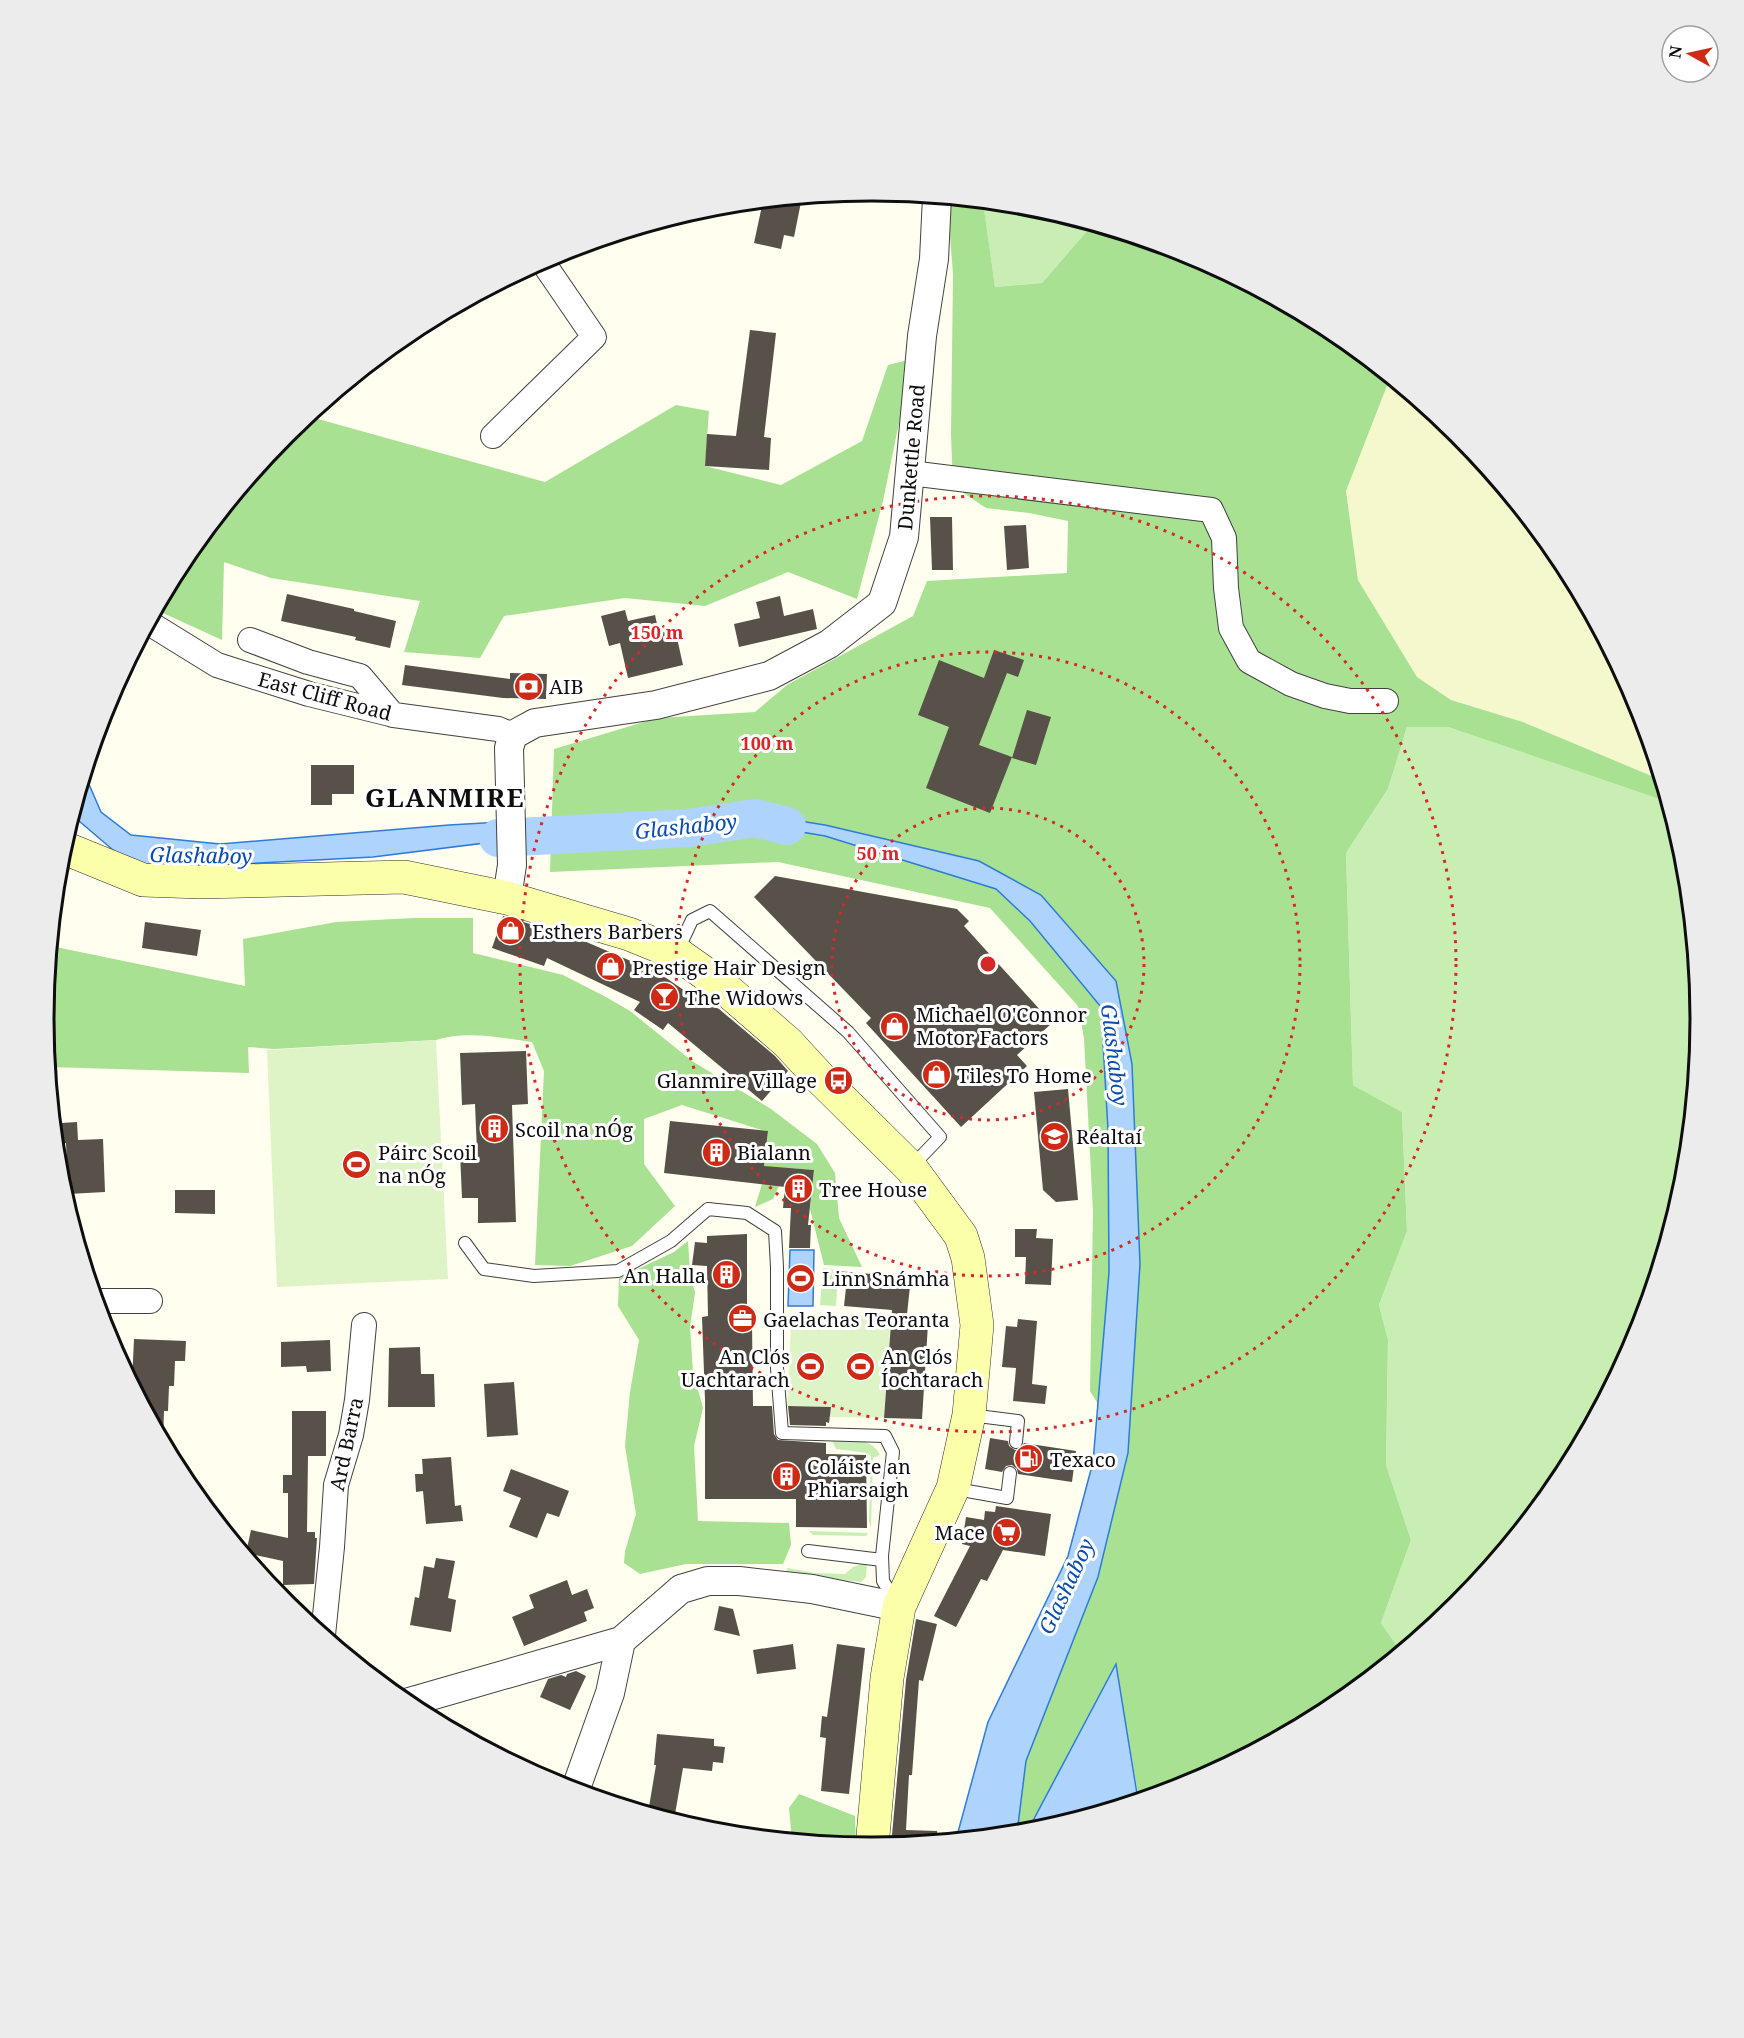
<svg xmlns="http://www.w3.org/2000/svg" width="1744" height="2038" viewBox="0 0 1744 2038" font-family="'Noto Serif',serif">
<rect width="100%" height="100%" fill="#fffeef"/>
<path fill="#f5f8cc" d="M1390 378 1458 433 1561 559 1638 702 1661 780 1523 722 1451 700 1417 677 1358 580 1346 491Z"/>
<path fill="#c9eeb4" d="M983 202 1034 206 1093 224 1042 283 995 287Z
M1407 727H1448L1668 802 1685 858 1700 1019 1685 1181 1637 1336 1561 1480 1458 1605 1401 1652 1381 1623 1411 1540 1386 1465 1388 1340 1379 1305 1407 1231 1402 1112 1353 1085 1346 853 1388 789Z
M823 1268 833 1270 834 1289H837L836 1306 820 1305Z
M831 1439C849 1440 872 1437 880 1455L873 1458 871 1528 869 1521 871 1456 867 1453 836 1449Z
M809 1531 868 1533 866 1536 813 1535Z
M867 1562 866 1577 861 1582 786 1574 787 1568 815 1573 845 1574 853 1567Z"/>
<path fill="#a9e192" d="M947 198 983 201 995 287 1042 283 1093 224 1189 254 1333 330 1390 378 1346 491 1358 580 1417 677 1451 700 1523 722 1661 780 1668 802 1448 727H1407L1388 789 1346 853 1353 1085 1402 1112 1407 1231 1379 1305 1388 1340 1386 1465 1411 1540 1381 1623 1401 1652 1332 1708 1189 1785 1139 1800 1116 1665 1027 1832 1017 1833 1026 1761 1098 1577 1128 1453 1090 1391 1093 1212 1084 1038 1078 1006 990 908 778 862 550 872 554 749 657 718 755 712 787 685 913 616 927 581 1067 573 1068 521 1029 513 986 508 953 486 951 435 953 274Z
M912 359 883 501 857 599 788 572 705 606 625 598 504 616 480 658 404 652 420 601 271 578 224 562 222 640 163 613 157 608 183 558 286 433 307 416 545 482 676 405 709 411 705 466 781 485 862 441 888 365Z
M414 918H473V953L563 975 606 997 630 1011 692 1061 771 1109 817 1144 835 1173 839 1218 862 1267 824 1265 810 1209 814 1170 787 1168 773 1199 755 1207 762 1184 768 1132 682 1105 644 1119V1164L675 1206 632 1246 570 1266 535 1265 544 1071 532 1042C501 1038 467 1030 436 1040L274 1049 248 1047 249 1073 48 1067 44 1019 51 946 245 986 243 939 336 922Z
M688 1241 690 1272 695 1293 690 1327 693 1372 703 1408 694 1446 698 1521 789 1523 791 1545 783 1564H686L640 1574 624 1563 625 1551 636 1514 625 1446 630 1392 639 1340 618 1306 619 1278 674 1252Z
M799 1794 855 1816 856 1846 792 1840 789 1808Z"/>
<path fill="#def4c7" d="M436 1040 448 1279 277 1287 267 1050Z
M836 1315 891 1316 884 1418 830 1417V1407L787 1406 791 1326 835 1328Z"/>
<path fill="#aed3fd" stroke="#2d7bdb" stroke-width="1.5" d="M85 775 101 812 131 835 220 844 449 825 629 815 736 811 825 825 979 861 1041 895 1116 981 1132 1064 1140 1264 1128 1453 1098 1577 1026 1761 1017 1833 958 1839V1832L988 1722 1068 1556 1093 1462 1109 1272 1108 1130 1101 1007 1030 921 996 889 825 836 736 821 549 835 373 857 221 865 135 864 113 850 72 815Z
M790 1250H814L813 1306H788Z
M1116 1664 1138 1800 1027 1832Z"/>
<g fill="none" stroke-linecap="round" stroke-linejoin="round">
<path stroke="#aed3fd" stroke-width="38" d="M498 838 689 828 755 818 787 826"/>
</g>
<path fill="#585149" d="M802 197 794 237 784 235 781 249 754 243 763 201Z
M750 330 776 333 764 437 771 438 769 470 705 466 707 434 736 436Z
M930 517H952L953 570H932Z
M1026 525 1029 568 1007 570 1004 526Z
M287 594 354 609V611L396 621 390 648 355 640 356 637 281 621Z
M780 596 784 616 813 609 817 629 739 647 734 624 760 618 756 602Z
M625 610 628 621 655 615 659 633 675 629 683 665 628 678 620 643 609 646 601 616Z
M994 650 1024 660 1018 677 1007 673 979 745 1012 757 990 813 926 788 949 727 918 715 939 660 984 678Z
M405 665 510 679V673L547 674 546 699 503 698 402 685Z
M1027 710 1051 717 1036 765 1012 758Z
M311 765H354V794H332V805H311Z
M775 876 957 909 969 921 964 926 1052 1023 1017 1055 1027 1066 961 1127 866 1023 871 1018 754 897Z
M503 916 577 938 659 973 688 993 719 1009 775 1056 788 1071 762 1101 668 1023 663 1030 634 1010 640 1002 547 958 544 966 492 948Z
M145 922 201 930 197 956 142 948Z
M526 1051 528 1104 512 1105 516 1222 478 1223V1198H462L460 1153 477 1152 475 1104 462 1105 460 1053Z
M1068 1089 1078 1200 1056 1202 1043 1190 1034 1092Z
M670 1121 768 1131 764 1166 814 1170 808 1225H811L810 1248H789L791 1208H783L785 1187 664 1173Z
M77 1122 78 1140 103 1139 105 1192 68 1194 66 1143H62L61 1123Z
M175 1190H215V1214L175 1213Z
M1015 1229H1037L1036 1238 1053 1239 1051 1285 1025 1284 1026 1257H1015Z
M747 1234V1323H752L753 1406H772L774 1434 778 1440 826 1443V1454L866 1455 867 1528 796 1527V1499H705V1400L702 1317 708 1316 707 1266 692 1265 695 1242 707 1243V1236Z
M837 1271 872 1274 871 1283 910 1286 906 1324H928L922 1419 884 1418 892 1310 844 1306 846 1288 835 1287Z
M1018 1319 1037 1321 1032 1384 1047 1386 1045 1404 1013 1401 1016 1368 1002 1367 1006 1326 1017 1327Z
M134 1339 186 1341 185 1361H175L174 1386H169L168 1411H164L163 1441 132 1383Z
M330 1340 331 1371 307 1372 306 1366 281 1367V1342Z
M420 1347 421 1374H434L435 1407H388L389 1348Z
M514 1382 518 1435 487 1437 484 1384Z
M788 1406 831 1407 829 1423 826 1422V1426L790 1425Z
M292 1411H326V1456H308L307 1532H315V1538H317L314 1584 283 1585V1561L246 1553 251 1530 288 1538V1493H283V1475H292Z
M990 1438 1008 1441 1009 1446 1015 1450 1020 1449 1024 1443 1076 1451 1072 1482 1018 1474 1017 1469 1012 1465 1006 1466 1002 1472 985 1469Z
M451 1457 455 1506 461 1505 463 1521 426 1524 423 1491 416 1492 415 1474H423L422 1459Z
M511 1469 569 1491 559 1517 547 1513 537 1538 509 1527 521 1498 503 1491Z
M996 1506 1051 1514 1045 1556 1003 1550 987 1581 981 1579 956 1627 934 1616 970 1546 962 1544 966 1517 984 1520 985 1511 995 1512Z
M436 1558 455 1561 448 1598 456 1600 451 1632 410 1625 415 1597 419 1598 424 1566 434 1568Z
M567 1580 572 1595 587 1589 594 1608 584 1612 587 1621 524 1646 512 1617 534 1608 529 1595Z
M719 1606 733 1609 740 1636 714 1630Z
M916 1619 937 1624 923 1681 919 1680 912 1775H909L906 1830 937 1831 938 1841 891 1846 906 1680Z
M793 1644 796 1669 757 1674 753 1650Z
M837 1644 865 1648 849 1794 821 1791 826 1738 820 1737 822 1716 827 1717Z
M576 1671 586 1676 570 1710 540 1697 548 1679 561 1675 566 1677 567 1674Z
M657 1734 714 1739V1746L725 1747 723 1763 713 1762 712 1771 683 1768 674 1820 648 1813 656 1765H654Z"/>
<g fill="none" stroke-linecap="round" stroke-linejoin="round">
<defs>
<path id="service" d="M677 952 692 920 710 911 848 1032 940 1137 911 1167
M465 1243 484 1269 534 1276 618 1271 671 1241 708 1209 747 1213 775 1231 777 1267V1368L782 1433 885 1436 893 1452 882 1556 883 1581 897 1604
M970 1415 1018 1421 1016 1442
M956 1489 1007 1498 1010 1473
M808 1551 882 1560"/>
<path id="minor" d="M493 436 594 337 542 261
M910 473 1211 510 1224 538 1226 588 1231 628 1249 661 1291 684 1325 696 1350 701H1386
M149 623 217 665 309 694 394 715 498 729 513 735
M250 640 308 662 360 676 393 715
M96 1301H150
M323 1635 332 1547 336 1485 351 1435 357 1400 364 1325"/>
<path id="tertiary" d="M507 898 512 865 509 748 513 735 535 723 656 705 769 676 829 644 882 603 904 537 922 336 934 259 937 197
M406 1703 621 1641 681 1589 708 1581H739L812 1589 899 1607
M575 1791 610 1693 621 1641"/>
<path id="secondary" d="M62 847 143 880 200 882 404 877 507 898 629 934 676 953 720 984 788 1043 821 1079 911 1168 961 1236 968 1258 977 1325 969 1415 953 1488 899 1607 887 1678 872 1847"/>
</defs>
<use href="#service" stroke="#414141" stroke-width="14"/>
<use href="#minor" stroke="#414141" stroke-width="26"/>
<use href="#tertiary" stroke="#414141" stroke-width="30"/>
<use href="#secondary" stroke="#303030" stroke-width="34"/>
<use href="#service" stroke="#fff" stroke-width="12"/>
<use href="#minor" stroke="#fff" stroke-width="24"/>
<use href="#tertiary" stroke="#fff" stroke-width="28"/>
<use href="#secondary" stroke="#fbffaa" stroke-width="33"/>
</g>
<g fill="none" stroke="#d62828" stroke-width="3" stroke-dasharray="3 6">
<circle cx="988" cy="964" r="156"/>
<circle cx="988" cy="964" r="312"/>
<circle cx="988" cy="964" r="468"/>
</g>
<defs>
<symbol id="bank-disc" viewBox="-11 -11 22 22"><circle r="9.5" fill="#ce2b17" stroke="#fff"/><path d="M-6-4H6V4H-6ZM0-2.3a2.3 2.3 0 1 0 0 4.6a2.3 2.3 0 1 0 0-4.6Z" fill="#fff"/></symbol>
<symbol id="shop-disc" viewBox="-11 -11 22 22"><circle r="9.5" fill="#ce2b17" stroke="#fff"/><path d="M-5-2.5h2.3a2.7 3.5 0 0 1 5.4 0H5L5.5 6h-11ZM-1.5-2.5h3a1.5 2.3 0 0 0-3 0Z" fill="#fff"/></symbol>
<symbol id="bar-disc" viewBox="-11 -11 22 22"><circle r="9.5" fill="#ce2b17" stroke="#fff"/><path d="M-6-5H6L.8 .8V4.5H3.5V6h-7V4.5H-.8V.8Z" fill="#fff"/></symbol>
<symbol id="bus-disc" viewBox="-11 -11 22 22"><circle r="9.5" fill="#ce2b17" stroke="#fff"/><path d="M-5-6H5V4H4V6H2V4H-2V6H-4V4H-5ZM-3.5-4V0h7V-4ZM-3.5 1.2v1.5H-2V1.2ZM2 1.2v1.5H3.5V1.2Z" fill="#fff"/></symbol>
<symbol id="building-disc" viewBox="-11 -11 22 22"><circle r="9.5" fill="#ce2b17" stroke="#fff"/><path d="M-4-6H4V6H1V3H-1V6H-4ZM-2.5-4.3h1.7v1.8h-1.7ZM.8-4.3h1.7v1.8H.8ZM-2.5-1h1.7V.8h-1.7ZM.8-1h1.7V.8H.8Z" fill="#fff"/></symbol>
<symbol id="school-disc" viewBox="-11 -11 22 22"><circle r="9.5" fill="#ce2b17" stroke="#fff"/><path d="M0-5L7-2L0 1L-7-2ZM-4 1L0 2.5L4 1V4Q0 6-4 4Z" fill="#fff"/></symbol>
<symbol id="stadium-disc" viewBox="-11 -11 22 22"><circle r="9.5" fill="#ce2b17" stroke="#fff"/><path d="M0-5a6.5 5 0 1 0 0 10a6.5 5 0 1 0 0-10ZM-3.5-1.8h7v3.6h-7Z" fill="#fff"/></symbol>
<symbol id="office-disc" viewBox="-11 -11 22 22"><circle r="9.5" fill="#ce2b17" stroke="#fff"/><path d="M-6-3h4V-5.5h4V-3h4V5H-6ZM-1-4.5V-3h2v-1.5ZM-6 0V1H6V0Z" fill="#fff"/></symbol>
<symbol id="fuel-disc" viewBox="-11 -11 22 22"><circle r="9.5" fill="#ce2b17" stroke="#fff"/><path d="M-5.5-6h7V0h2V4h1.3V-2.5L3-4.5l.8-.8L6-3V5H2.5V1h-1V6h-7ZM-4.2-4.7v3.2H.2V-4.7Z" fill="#fff"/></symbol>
<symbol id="supermarket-disc" viewBox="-11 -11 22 22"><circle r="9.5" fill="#ce2b17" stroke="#fff"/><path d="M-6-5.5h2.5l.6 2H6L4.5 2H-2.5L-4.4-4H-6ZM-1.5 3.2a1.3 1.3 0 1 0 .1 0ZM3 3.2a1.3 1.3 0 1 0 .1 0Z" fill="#fff"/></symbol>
</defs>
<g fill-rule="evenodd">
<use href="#bank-disc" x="512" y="670" width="33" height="33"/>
<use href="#shop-disc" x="494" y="914" width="33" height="33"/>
<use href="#shop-disc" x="594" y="950" width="33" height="33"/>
<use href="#bar-disc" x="648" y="980" width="33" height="33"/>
<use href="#shop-disc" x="878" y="1010" width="33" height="33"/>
<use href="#shop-disc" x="920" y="1058" width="33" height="33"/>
<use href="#bus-disc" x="822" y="1064" width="33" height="33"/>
<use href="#building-disc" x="478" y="1112" width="33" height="33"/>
<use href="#school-disc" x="1038" y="1120" width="33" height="33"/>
<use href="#building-disc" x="700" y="1136" width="33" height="33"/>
<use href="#stadium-disc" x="340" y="1148" width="33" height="33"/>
<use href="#building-disc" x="782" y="1172" width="33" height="33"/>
<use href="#building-disc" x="710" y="1258" width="33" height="33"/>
<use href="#stadium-disc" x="784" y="1262" width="33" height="33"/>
<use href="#office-disc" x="726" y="1302" width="33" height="33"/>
<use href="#stadium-disc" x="794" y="1350" width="33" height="33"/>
<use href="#stadium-disc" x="844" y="1350" width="33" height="33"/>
<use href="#fuel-disc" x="1012" y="1442" width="33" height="33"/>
<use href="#building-disc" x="770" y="1460" width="33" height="33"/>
<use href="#supermarket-disc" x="990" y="1516" width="33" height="33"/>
</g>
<g text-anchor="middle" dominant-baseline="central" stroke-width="6" stroke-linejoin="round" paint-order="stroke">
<g font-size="20" fill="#0e0e0e" stroke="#fff">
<text transform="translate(911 457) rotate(-85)">Dunkettle Road</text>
<text transform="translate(325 696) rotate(15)">East Cliff Road</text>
<text transform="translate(346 1444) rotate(-78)">Ard Barra</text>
</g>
<g font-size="20" fill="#0e0e0e" stroke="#fff" text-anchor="start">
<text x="549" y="686">AIB</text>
<text x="532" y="931">Esthers Barbers</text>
<text x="632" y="967">Prestige Hair Design</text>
<text x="685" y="997">The Widows</text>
<text x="916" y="1014">Michael O'Connor<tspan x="916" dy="23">Motor Factors</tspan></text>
<text x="957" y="1075">Tiles To Home</text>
<text x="817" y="1080" text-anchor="end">Glanmire Village</text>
<text x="515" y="1129">Scoil na nÓg</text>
<text x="1076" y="1136">Réaltaí</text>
<text x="378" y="1152">Páirc Scoil<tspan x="378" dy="23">na nÓg</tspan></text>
<text x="737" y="1152">Bialann</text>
<text x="819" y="1189">Tree House</text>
<text x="706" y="1275" text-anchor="end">An Halla</text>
<text x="822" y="1278">Linn Snámha</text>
<text x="763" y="1319">Gaelachas Teoranta</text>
<text x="790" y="1356" text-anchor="end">An Clós<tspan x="790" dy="23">Uachtarach</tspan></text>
<text x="881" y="1356">An Clós<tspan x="881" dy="23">Íochtarach</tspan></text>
<text x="1050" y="1459">Texaco</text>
<text x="807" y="1466">Coláiste an<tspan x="807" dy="23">Phiarsaigh</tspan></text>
<text x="985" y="1532" text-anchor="end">Mace</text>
</g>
<g font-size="21" font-style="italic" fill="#0a4cae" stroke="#fff">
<text transform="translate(686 826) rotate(-6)">Glashaboy</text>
<text transform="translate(201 855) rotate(1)">Glashaboy</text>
<text transform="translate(1115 1055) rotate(83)">Glashaboy</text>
<text transform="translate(1066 1586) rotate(-65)">Glashaboy</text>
</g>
<g font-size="26" font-weight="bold" letter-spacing="1.5" fill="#0e0e0e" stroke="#fff">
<text x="445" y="797">GLANMIRE</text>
</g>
</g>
<path d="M0 0H1744V2038H0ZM54 1019a818 818 0 1 1 1636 0a818 818 0 1 1-1636 0Z" fill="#ececec" fill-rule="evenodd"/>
<path fill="none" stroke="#0e0e0e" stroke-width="3" d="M54 1019a818 818 0 1 1 1636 0a818 818 0 1 1-1636 0Z"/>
<circle cx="988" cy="964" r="9" fill="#d62828" stroke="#fff" stroke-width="3"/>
<g font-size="18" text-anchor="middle" font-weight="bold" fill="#d62828" stroke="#fff" stroke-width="6" stroke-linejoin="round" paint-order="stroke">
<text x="657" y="639">150 m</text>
<text x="767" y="750">100 m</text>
<text x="878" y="860">50 m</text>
</g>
<g transform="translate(1690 54) rotate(278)"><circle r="28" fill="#ffffff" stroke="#9f9f9f" stroke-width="1.5"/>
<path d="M0-4.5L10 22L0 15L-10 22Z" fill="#ce2b17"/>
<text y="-9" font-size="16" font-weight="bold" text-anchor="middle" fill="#0e0e0e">N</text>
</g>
</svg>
